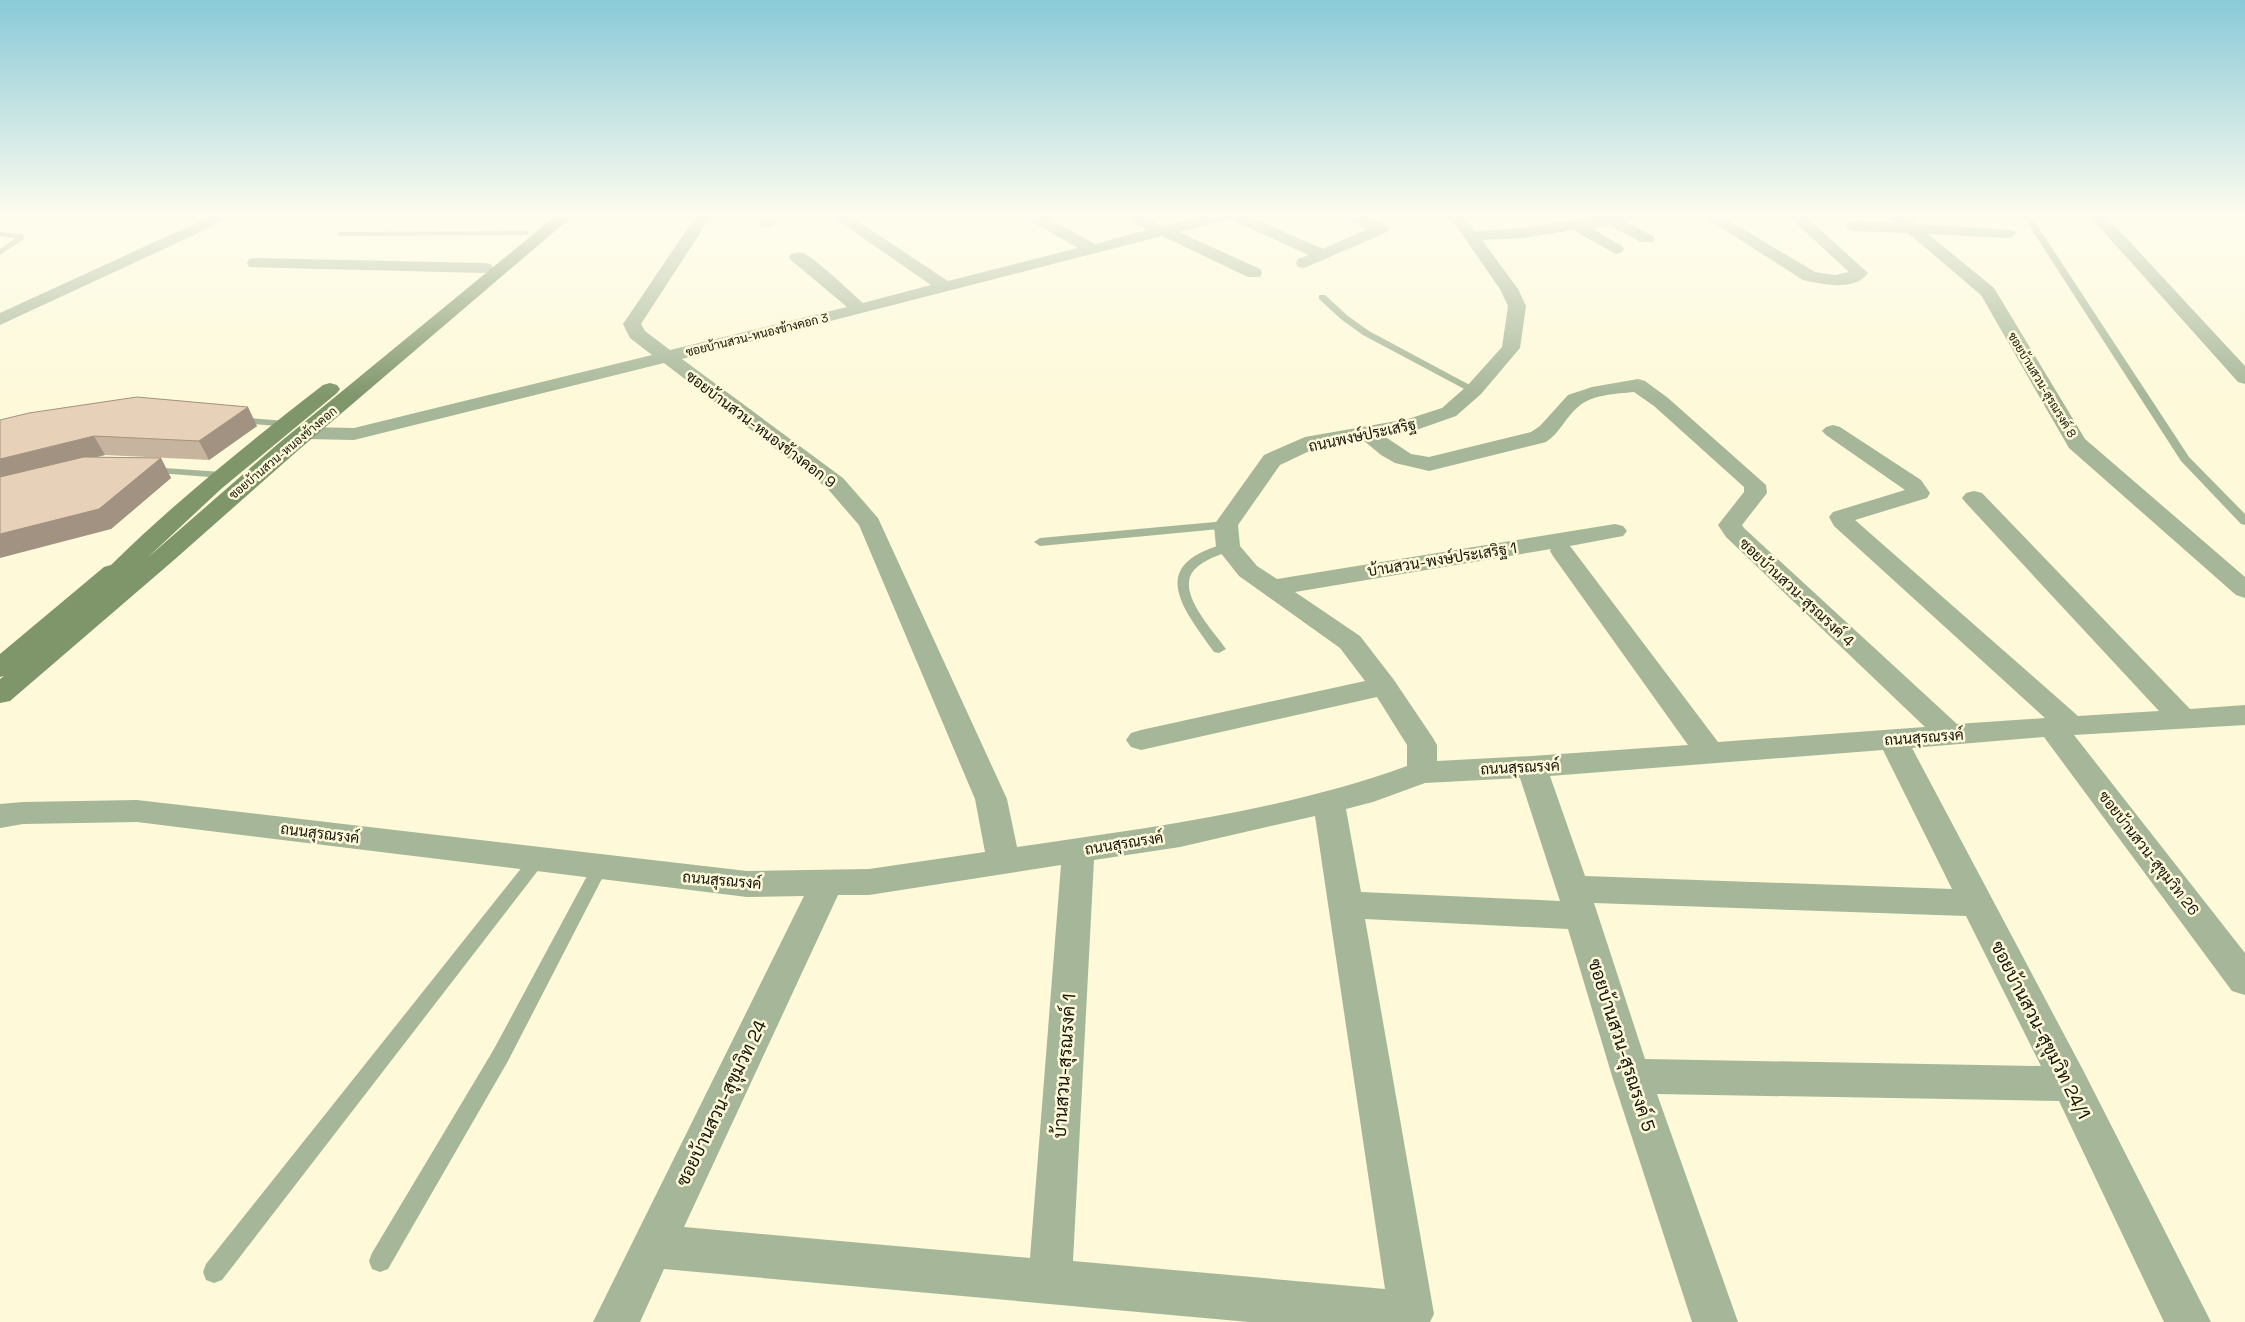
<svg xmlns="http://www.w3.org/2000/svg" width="2245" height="1322" viewBox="0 0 2245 1322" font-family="'Space Grotesk',Sarabun,sans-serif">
<rect width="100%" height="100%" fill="#fdf9d9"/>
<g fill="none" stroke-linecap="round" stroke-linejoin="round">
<path fill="#a6b698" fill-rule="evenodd" d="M2021 213H2029L2189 457 2245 514V525L2241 524 2181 461Z
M525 231H528V235L340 236 336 234 340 232Z
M0 232 23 234 24 239 0 255V249L16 238 0 236Z
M1319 295H1325L1348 316 1369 331 1479 390 1478 392H1470L1363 335 1342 320 1319 299Z
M237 417 286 421 291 424 286 427 233 422V418Z
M150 467 222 472 228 475 222 478 146 472 144 470 146 468Z
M1226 521 1230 522 1232 525 1230 528 1040 546 1034 542 1040 538Z
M1228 543 1234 547 1232 550C1220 555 1204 559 1194 570 1175 592 1214 631 1226 649L1219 653 1214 652C1181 606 1146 564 1228 543Z
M537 854 543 856 545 860 543 864 222 1280 214 1283 206 1280 203 1272 206 1264 531 856Z
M600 861 606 863 608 867 508 1061 388 1269 380 1272 372 1269 369 1261 372 1253 494 1049 594 863Z"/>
<path fill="#a6b698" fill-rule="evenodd" d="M218 213H238L235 216 0 325V313Z
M698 213H713L641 324 645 331 670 350 847 307 791 260 789 257 791 254C795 253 799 252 803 253 819 261 848 290 863 303L931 285 837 220 834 217 840 213 847 214 948 281 1078 248 1022 216 1020 213H1038L1095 244 1147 230 1129 218 1118 216 1116 213H1142L1162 227 1217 213H1241L1323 249 1368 229 1340 216 1338 213H1357L1387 226 1389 229 1387 232 1304 268 1298 267 1296 263 1298 259 1309 255 1229 219 1179 232 1260 269 1262 273 1260 277H1248L1162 236 682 359 843 478 878 518 1007 799 1017 847C1147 828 1283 811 1407 766V745L1377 697 1141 750 1131 747 1126 740 1131 733 1141 730 1365 681 1340 648 1239 576 1216 547 1214 525 1264 455 1305 437 1408 419 1442 408 1467 386 1502 347 1508 306 1500 289 1452 220 1440 216 1438 213 1462 214 1475 231 1523 228 1626 213 1631 215 1634 218 1627 222 1653 236 1655 239 1653 242H1641L1609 225 1591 228 1622 246 1624 249 1622 252 1616 254 1573 230 1523 238 1482 240 1518 289 1526 306 1520 348 1481 394 1456 416 1419 429 1384 436 1411 454 1429 457 1531 432 1540 426 1568 395 1592 387 1638 379 1645 381 1668 398 1766 485 1767 493 1742 525 1744 528 1957 724 2045 718 1834 526 1829 517 1833 512 1905 490 1826 435 1822 431 1826 427 1833 425 1840 427 1921 480 1930 493 1927 498 1855 520 2078 716 2159 711 1966 503 1962 498 1966 493 1974 491 1982 493 2190 709 2245 705V725L2074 735 2245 953V995L2232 991 2044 737 1912 748 2084 1072 2211 1322H2164L2059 1101 1657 1094 1738 1322H1692L1612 1076 1568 929 1365 919 1434 1314 1430 1322H1249L664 1269 640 1322H593L804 896 747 897 137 822 23 824 0 828V804L23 802 137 800 747 871 869 869 985 852 975 799 859 525 827 488 664 363 354 440 306 439 298 438 295 433 298 428 306 427 354 428 652 355 630 338 623 324ZM1634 392 1654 406 1744 487V492L1718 525 1726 537 1925 727 1718 742 1570 546 1623 536 1627 531 1623 526 1615 524 1277 579 1257 566 1240 546 1238 525 1280 465 1318 447 1363 440 1381 455 1395 463 1429 471 1546 442C1560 433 1565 418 1578 407 1592 394 1616 394 1634 392ZM1551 549 1550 551 1553 556 1688 745 1532 756 1437 761V745L1433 738 1394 680 1360 636 1295 592ZM1883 750 1952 889 1585 876 1550 776ZM1520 778 1560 901 1361 892 1346 809 1373 802 1425 783ZM1315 816 1385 1289 1073 1261 1094 860 1180 847ZM1061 865 1030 1258 684 1227 838 895H869ZM1594 903 1966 916 2041 1066 1645 1059Z
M766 213H781L772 226H762L759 223Z
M1698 213H1716L1815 272 1835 275 1849 272 1785 213H1802L1868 273C1855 292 1821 284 1803 280Z
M1885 213H1902L1916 224 2014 230 2016 233 2014 236 2008 238 1928 234 1994 288 2085 439 2245 577V598L2236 595 2069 448 1981 295 1908 233 1853 231 1847 229 1845 226 1847 223 1853 221 1896 223Z
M2087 213H2103L2245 366V384L2238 382Z
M255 258 485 263 491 264 493 268 491 272 485 273 249 267 247 263 249 259Z"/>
<path fill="#7f956a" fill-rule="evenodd" d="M559 213H576L295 453 174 560 10 701 0 703V679L4 676 0 677V654L104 567 111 565C177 500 250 442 323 385L330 383 337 385 340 389 337 393 221 489 146 559 279 443Z"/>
</g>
<path fill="#c7b49e" d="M0 420 257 426 209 460 105 455 96 457 161 458 171 478 111 529Z"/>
<path fill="#a29281" d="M248 407 257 426 209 460 199 441Z
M94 436 105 455 0 481V459Z
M161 458 171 478 111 529 0 558V534Z"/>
<path fill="#e7d1b8" stroke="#a29281" d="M137 397 248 407 199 441 94 436 0 459V420L29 413Z
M84 457 161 458 99 509 0 534V477Z"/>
<linearGradient id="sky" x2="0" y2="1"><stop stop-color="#89cad8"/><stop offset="0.54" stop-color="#fefcee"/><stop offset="1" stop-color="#fefcee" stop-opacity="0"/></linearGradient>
<rect width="2245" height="398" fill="url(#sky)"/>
<g text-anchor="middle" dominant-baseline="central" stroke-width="5" stroke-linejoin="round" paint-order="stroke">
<g font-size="12" fill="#151308" stroke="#fdf9d9">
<text transform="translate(757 335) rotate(-14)">ซอยบ้านสวน-หนองข้างคอก 3</text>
<text transform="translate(2042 385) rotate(59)">ซอยบ้านสวน-สุรณรงค์ 8</text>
<text transform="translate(283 453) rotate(-40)">ซอยบ้านสวน-หนองข้างคอก</text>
</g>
<g font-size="15" fill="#151308" stroke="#fdf9d9">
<text transform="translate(761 429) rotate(37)">ซอยบ้านสวน-หนองข้างคอก 9</text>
<text transform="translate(1362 435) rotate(-12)">ถนนพงษ์ประเสริฐ</text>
<text transform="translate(1442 559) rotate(-9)">บ้านสวน-พงษ์ประเสริฐ 1</text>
<text transform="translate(1797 592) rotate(43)">ซอยบ้านสวน-สุรณรงค์ 4</text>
<text transform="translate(1924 737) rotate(-4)">ถนนสุรณรงค์</text>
<text transform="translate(1520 767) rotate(-3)">ถนนสุรณรงค์</text>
<text transform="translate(320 833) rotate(7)">ถนนสุรณรงค์</text>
<text transform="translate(1124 843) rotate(-9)">ถนนสุรณรงค์</text>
<text transform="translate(2149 853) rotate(52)">ซอยบ้านสวน-สุขุมวิท 26</text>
<text transform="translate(722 880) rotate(5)">ถนนสุรณรงค์</text>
</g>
<g font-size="18" fill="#151308" stroke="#fdf9d9">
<text transform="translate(2041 1030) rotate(63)">ซอยบ้านสวน-สุขุมวิท 24/1</text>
<text transform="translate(1622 1045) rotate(72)">ซอยบ้านสวน-สุรณรงค์ 5</text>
<text transform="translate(1064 1066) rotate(-86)">บ้านสวน-สุรณรงค์ 1</text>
<text transform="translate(721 1103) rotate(-64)">ซอยบ้านสวน-สุขุมวิท 24</text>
</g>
</g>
</svg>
